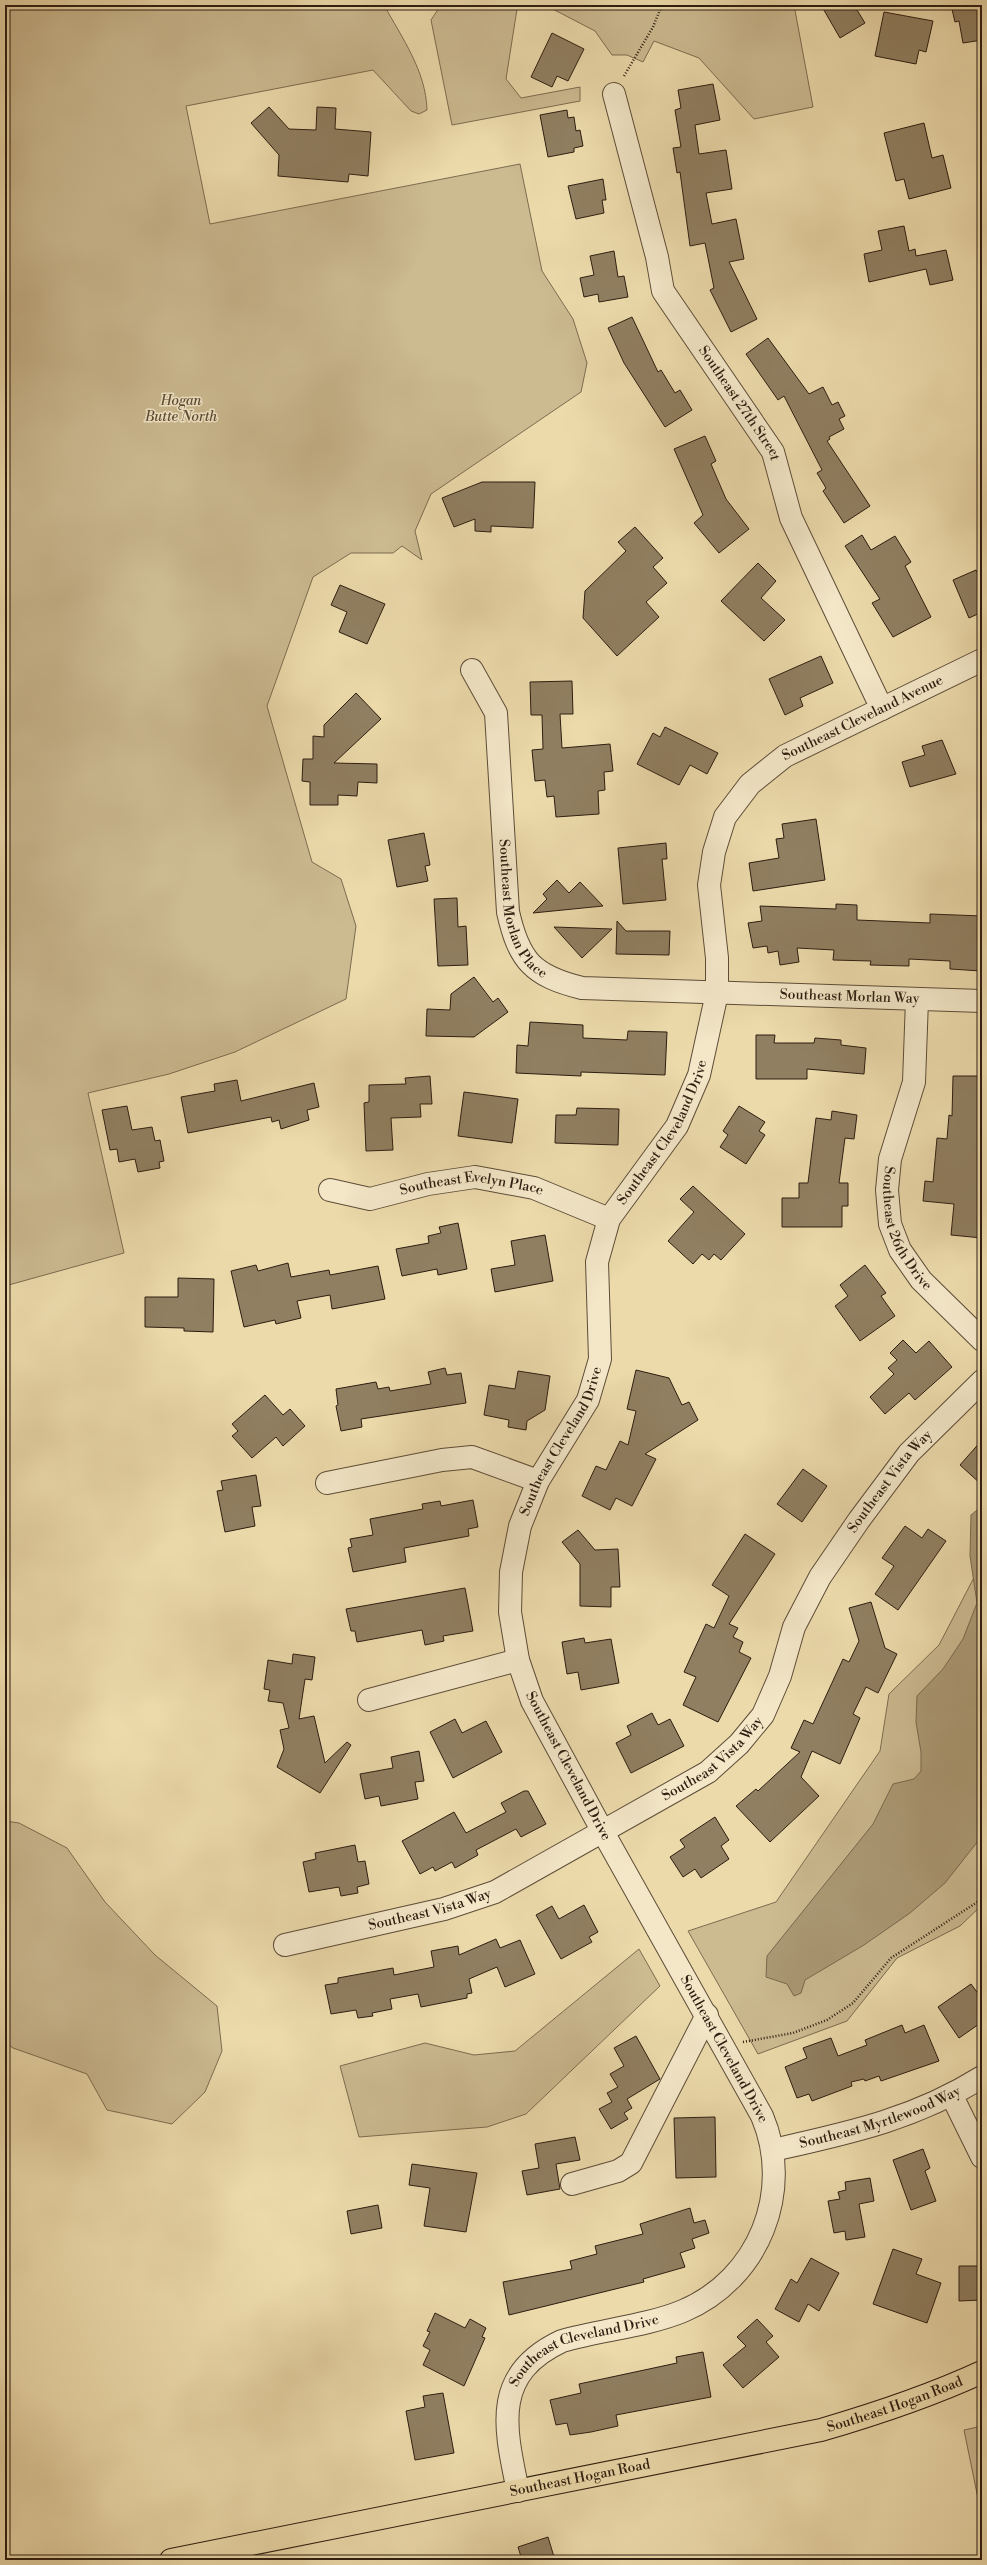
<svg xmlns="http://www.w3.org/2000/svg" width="987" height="2565" viewBox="0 0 987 2565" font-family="'Libre Bodoni',serif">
<rect width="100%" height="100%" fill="#ecdaab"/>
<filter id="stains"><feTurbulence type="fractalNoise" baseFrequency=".005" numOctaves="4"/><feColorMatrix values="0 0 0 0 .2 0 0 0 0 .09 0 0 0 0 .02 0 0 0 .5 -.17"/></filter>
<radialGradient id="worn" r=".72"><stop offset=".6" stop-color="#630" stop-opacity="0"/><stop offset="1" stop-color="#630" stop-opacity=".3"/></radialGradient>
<path fill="#ccba91" stroke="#7c6c50" d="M5 5H384C402 38 426 71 427 110L419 114 411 111 373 70 186 106 210 224 520 164 542 271 573 319 587 363 581 392 431 494 415 531 422 560 402 546 393 553H351L313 577 267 706 312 862 341 879 356 926 346 999 235 1052 169 1074 88 1093 124 1253 5 1286Z
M441 5H509L517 9 506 79 521 98 580 87V101L452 125 431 20Z
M545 5H794L813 107 754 119 699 58 654 41 643 62 627 55H612L595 31Z
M982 1562V1905L960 1926 897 1958 847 2021 758 2054 688 1931 776 1902 880 1751 889 1694 939 1645Z
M5 1821 19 1823 67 1848 105 1902 155 1955 217 2006 222 2051 205 2092 172 2124 107 2110 87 2074 13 2048 5 2042Z
M639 1949 660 1986 526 2114 487 2127 359 2137 340 2066 425 2043 474 2055 515 2051Z
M982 2426V2518L964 2430Z"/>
<path fill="#ab9a76" stroke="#79684d" d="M982 1506V1836L945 1883 910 1913 864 1945 805 1980 801 1993 794 1996 787 1984 766 1977 767 1956 873 1824 893 1784 914 1779 921 1771V1752L916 1722 917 1696 943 1669 963 1639 977 1603 970 1556 971 1515Z"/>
<path fill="#907f61" stroke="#2d1d10" d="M821 5H854L865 23 840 38Z
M951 5H982V40L963 43 959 21 955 22Z
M884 12 933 21 926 52 919 50 916 64 875 56Z
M552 33 584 49 568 81 557 76 552 87 531 77Z
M713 84 720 120 695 125 699 154 726 150 732 189 706 193 712 224 736 219 744 259 729 262 757 319 731 332 710 290 714 288 705 243 690 246 680 172 677 173 673 148 681 147 675 110 681 108 678 90Z
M269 107 289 129 316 130 317 107 336 108 335 129 371 132 368 176 349 174 348 182 278 176 279 155 251 123Z
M567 110 568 118 574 117 576 131 580 130 583 146 574 148V152L548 157 540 115Z
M924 123 932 158 943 155 951 188 909 199 904 179 896 181 884 133Z
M603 179 606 200H602L604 213 576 219 568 186Z
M904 226 909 251 915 249 916 256 946 250 953 280 930 285 926 269 869 282 864 254 882 250 878 231Z
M614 251 618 277 624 276 628 297 599 302 598 294 584 297 580 278 594 275 590 256Z
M632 317 658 372 661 370 675 393 680 390 692 410 665 427 624 363 608 328Z
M768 338 809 394 823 387 832 405 838 402 845 416 839 419 844 429 829 437 830 439 827 441 870 506 844 523 823 491 826 488 817 473 822 470 784 396 778 400 746 354Z
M705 436 716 461 711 464 726 499 749 529 719 553 694 523 703 515 674 449Z
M482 482H535L533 528 491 526V532L475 531V519L454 527 442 498Z
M635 527 663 558 653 567 667 583 646 602 659 617 617 656 583 618 585 591 626 551 618 542Z
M862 535 871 550 895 536 911 562 905 566 931 617 893 637 872 603 880 599 845 546Z
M758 563 776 581 761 598 785 620 764 641 721 601Z
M976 570 982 583V612L969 618 953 580Z
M340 585 385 604 367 644 339 632 347 612 331 605Z
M821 656 833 683 800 698 803 706 785 715 769 679Z
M572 681 573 714H560L562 748 610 744 613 771 604 772 605 790 598 791 599 814 556 817 554 796 547 797 545 780 535 781 532 750 543 749 542 715H531L530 682Z
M356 693 381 719 334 763 377 764V783L358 782 357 796 338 795V805H310V782L302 781 303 759H313V736L324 737V725Z
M665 727 718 753 707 774 690 765 679 785 637 764 653 733 660 737Z
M942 740 956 774 910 787 902 762 925 755 922 746Z
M816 819 825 880 753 891 749 863 779 858 776 839 784 838 782 824Z
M424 833 430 865 425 866 428 881 397 887 388 840Z
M666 843 667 859H662L666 900 623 904 618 848Z
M557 880 569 893 580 882 603 906 533 913 547 899 543 894Z
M457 898 458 927 466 926 468 965 438 966 434 899Z
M836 904 857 905V920L930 923V914L982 916 981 971 950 969V961L909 959V966L870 965 871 961 833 960 834 950 797 948 799 962 780 965 778 951 768 953 767 946 753 948 748 923 762 921 760 906 836 909Z
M617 921 626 931H670L669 955 616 954Z
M554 927 612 929 582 958Z
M474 977 493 1002 498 998 508 1012 474 1037 426 1036 427 1009 450 1010 451 994Z
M530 1022 583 1025V1038L627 1040 628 1031 667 1032 665 1075 581 1072V1076L516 1073 517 1045 528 1046Z
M756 1035H775L774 1043H814L815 1038 841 1040V1045L866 1048 864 1074 807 1069V1079H756Z
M430 1076 432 1104H420L421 1117 391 1118 393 1150 366 1151 364 1103 369 1102V1085L406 1084 405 1078Z
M953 1076H982V1238L951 1235 954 1204 923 1201 925 1181 933 1182 937 1138 947 1139 949 1115 952 1116Z
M237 1080 241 1101 314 1083 319 1107 307 1110 309 1120 281 1129 279 1120 272 1122 271 1117 188 1133 181 1097 215 1091 214 1084Z
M464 1092 518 1099 512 1143 458 1136Z
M127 1106 132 1130 152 1127 155 1141 160 1140 164 1161 159 1162 160 1168 138 1172 135 1159 119 1162 117 1149 110 1150 102 1110Z
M739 1106 765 1122 759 1131 765 1135 746 1164 720 1147 728 1135 723 1131Z
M577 1108 619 1109 618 1145 555 1143 556 1115H576Z
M832 1111 857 1115 854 1139 845 1138 839 1183H848V1206H842V1227H782V1198H799V1183H808L816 1118 831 1120Z
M693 1186 745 1234 721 1260 714 1254 709 1260 702 1254 693 1264 668 1241 694 1212 680 1199Z
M458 1223 467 1269 438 1275 437 1269 402 1276 396 1249 429 1243 428 1236 441 1233 439 1227Z
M545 1235 553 1281 495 1292 491 1269 515 1265 511 1241Z
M288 1263 291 1277 329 1270 330 1275 378 1266 385 1299 332 1309 330 1295 297 1301 301 1318 276 1324 275 1320 244 1327 231 1271 256 1265 258 1271Z
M865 1265 886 1293 881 1296 895 1316 860 1341 835 1306 848 1296 840 1285Z
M178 1278 214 1279 213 1332 184 1331V1328L145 1327V1297H178Z
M903 1340 916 1353 929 1341 952 1367 915 1400 909 1393 885 1414 870 1397 894 1374 888 1368 897 1360 890 1353Z
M445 1368 447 1375 461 1373 466 1403 361 1419 362 1427 341 1431 336 1406 338 1405 336 1389 376 1382 378 1389 389 1387 390 1391 431 1384 428 1372Z
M636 1370 669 1378 682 1405 689 1402 698 1420 645 1454 656 1459 632 1506 616 1498 610 1510 582 1496 596 1466 606 1470 620 1441 628 1445 636 1411 627 1409Z
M518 1371 550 1376 545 1410 527 1421 526 1430 508 1427 509 1420 484 1415 489 1385 515 1389Z
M265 1395 283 1415 290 1409 305 1426 283 1446 276 1437 252 1458 232 1436 238 1431 232 1424Z
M982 1440V1485L960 1465Z
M803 1469 827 1486 802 1522 777 1504Z
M256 1475 261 1506 252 1507 255 1526 225 1532 217 1491 223 1490 221 1481Z
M473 1500 478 1527 468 1529 469 1536 404 1548 406 1562 353 1572 348 1548 352 1547 350 1539 373 1535 370 1519 423 1509 422 1504 440 1501 441 1506Z
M905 1526 922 1538 928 1529 946 1541 898 1610 875 1594 894 1566 882 1558Z
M578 1530 595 1550 618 1549 620 1587H611V1607L580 1606V1564L562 1542Z
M745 1534 775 1554 729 1624 738 1628 733 1637 743 1642 739 1652 751 1658 718 1722 683 1705 696 1677 684 1672 706 1624 714 1628 729 1596 712 1585Z
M465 1588 473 1631 443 1636 444 1641 425 1645 422 1630 357 1642 355 1631H351L346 1609Z
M871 1602 885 1648 897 1654 878 1693 866 1687 853 1714 860 1718 840 1764 812 1751 801 1777 819 1796 770 1842 736 1806 756 1789 758 1791 800 1752 791 1748 804 1720 813 1724 843 1659 849 1662 859 1641 849 1608Z
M584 1638 585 1643 611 1639 619 1683 581 1690 578 1672 567 1674 562 1642Z
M293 1654 315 1657 312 1680 305 1679 299 1719 314 1716 325 1763 347 1742 351 1745 320 1793 277 1767 284 1749 280 1730 289 1728 283 1703 268 1701 270 1690 264 1689 268 1660 292 1664Z
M652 1713 658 1725 670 1719 684 1746 631 1773 616 1743 631 1735 627 1726Z
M455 1719 462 1733 486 1721 502 1752 453 1778 430 1732Z
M419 1751 424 1781 415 1782 418 1799 381 1806 379 1796 365 1799 360 1774 393 1768 391 1757Z
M524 1791H528L546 1824 521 1837 516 1829 476 1850 478 1855 455 1868 452 1862 435 1871 433 1867 420 1874 402 1841 454 1812 466 1833 506 1812 501 1803Z
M715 1817 729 1840 721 1846 729 1859 701 1878 695 1869 683 1877 670 1857 685 1847 680 1840Z
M355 1845 358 1862 365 1861 369 1884 357 1887 358 1893 341 1896 339 1887 309 1892 303 1862 316 1859 315 1853Z
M584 1905 598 1932 589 1937 592 1942 561 1959 536 1915 552 1906 559 1919Z
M496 1939 500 1948 520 1940 535 1974 505 1987 497 1967 469 1979 472 1993 467 1994V1998L421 2007 418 1994 390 1999 392 2009 372 2013 373 2016 358 2018 356 2010 331 2014 325 1985 338 1983V1978L393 1968 394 1975 434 1967 431 1951 458 1946 459 1955Z
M971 1984 982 1999V2022L959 2038 938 2007Z
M902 2025 905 2033 924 2025 939 2061 881 2081 879 2076 865 2081 864 2079 851 2082 852 2086 812 2101 809 2094 797 2098 785 2067 807 2058 803 2048 831 2038 838 2056 867 2045 865 2040Z
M636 2036 660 2079 627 2099 632 2108 624 2113 628 2119 611 2129 599 2109 612 2102 607 2093 618 2087 610 2074 624 2066 614 2048Z
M715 2117 716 2177 676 2178 674 2118Z
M575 2137 580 2160 556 2164 560 2189 527 2195 522 2171 539 2168 535 2144Z
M923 2149 930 2168 925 2171 936 2201 911 2210 893 2160Z
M412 2164 477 2173 466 2232 424 2226 430 2188 409 2185Z
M870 2178 874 2201 859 2204 865 2237 846 2240 845 2231 834 2233 828 2201 840 2199 838 2192 846 2190 845 2182Z
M378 2205 382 2228 351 2234 347 2211Z
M690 2208 694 2223 705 2220 709 2233 692 2239 695 2248 680 2253 685 2267 643 2279 644 2282 509 2315 503 2282 572 2269 570 2261 597 2254 595 2246 643 2234 640 2224Z
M893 2249 922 2259 916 2274 941 2283 927 2323 873 2304Z
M811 2258 839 2273 819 2311 808 2304 799 2322 775 2309 791 2279 797 2283Z
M959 2266H982V2300L959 2301Z
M435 2313 465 2328 470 2319 486 2328 482 2337 485 2338 464 2386 423 2365 430 2350 423 2346 430 2332 427 2331Z
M757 2319 773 2336 766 2342 779 2357 743 2388 723 2365 746 2346 737 2337Z
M703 2352 711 2397 616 2415 618 2426 591 2432 570 2435 567 2423 556 2425 550 2400 581 2393 579 2384 677 2363 676 2357Z
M443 2393 454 2453 415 2460 406 2411 425 2407 423 2396Z
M548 2537 555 2560H522L518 2547Z"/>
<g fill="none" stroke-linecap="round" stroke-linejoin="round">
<defs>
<g id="minor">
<path id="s1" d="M614 94 657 257 663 291 773 452 791 518 882 709"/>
<path id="s2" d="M472 670 496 713 508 912C519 961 533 976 582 988L982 1001"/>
<path id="s3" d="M917 1000 914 1082 890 1159 887 1190 890 1224 900 1250 921 1280 982 1340"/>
<path id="s4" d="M330 1190 370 1199 428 1184 475 1177 534 1188 609 1219"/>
<path d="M327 1483 442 1460 472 1457 538 1481"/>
<path d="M369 1700 518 1660"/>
<path id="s5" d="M285 1945 444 1909 495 1892 708 1772 739 1744 763 1715 780 1676 794 1627 820 1577 859 1520 909 1453 982 1381"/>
<path d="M952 2096 982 2157"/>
<path id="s6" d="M773 2150C849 2133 915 2119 982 2077"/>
<path d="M572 2184 618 2171 631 2163 707 2015"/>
<path id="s7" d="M518 2491C505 2428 491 2374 562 2341 600 2330 647 2326 683 2311 759 2279 794 2191 762 2116L603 1832 532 1701 518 1660 510 1612 511 1572 520 1526 538 1481 588 1400 600 1359 597 1262 609 1219 677 1126 699 1075 717 993V958L709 885 714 852 725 817 750 784 785 756 982 660"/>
</g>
<g id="major">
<path id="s8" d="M171 2560 821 2430C876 2414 930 2396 982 2372"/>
</g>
</defs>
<use href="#minor" stroke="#5d4c37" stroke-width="24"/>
<use href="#major" stroke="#2d1d10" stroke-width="24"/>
<path stroke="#2d1d10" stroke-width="2.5" stroke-dasharray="1 2" stroke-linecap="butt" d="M624 76 653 27 662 5
M743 2042 793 2033 827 2020 853 2003 891 1958 982 1899"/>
<use href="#minor" stroke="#f3e7c8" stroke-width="22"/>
<use href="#major" stroke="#ecdaab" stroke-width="22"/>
</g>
<g text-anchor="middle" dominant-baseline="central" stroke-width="3" stroke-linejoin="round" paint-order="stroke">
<g font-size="14" font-style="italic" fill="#5d4c37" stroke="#f3e7c8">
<text x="181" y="401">Hogan<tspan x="181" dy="16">Butte North</tspan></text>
</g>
<g font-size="14" fill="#2d1d10" stroke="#f3e7c8">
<text stroke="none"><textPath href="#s1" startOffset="339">Southeast 27th Street</textPath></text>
<text stroke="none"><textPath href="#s7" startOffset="2120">Southeast Cleveland Avenue</textPath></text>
<text stroke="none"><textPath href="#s2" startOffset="250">Southeast Morlan Place</textPath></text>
<text stroke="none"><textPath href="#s2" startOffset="631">Southeast Morlan Way</textPath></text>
<text stroke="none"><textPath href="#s7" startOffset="1617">Southeast Cleveland Drive</textPath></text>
<text stroke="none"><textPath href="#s4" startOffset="145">Southeast Evelyn Place</textPath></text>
<text stroke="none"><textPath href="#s3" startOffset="237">Southeast 26th Drive</textPath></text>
<text stroke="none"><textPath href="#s7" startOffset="1281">Southeast Cleveland Drive</textPath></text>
<text stroke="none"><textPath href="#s5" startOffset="809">Southeast Vista Way</textPath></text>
<text stroke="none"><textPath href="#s5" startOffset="473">Southeast Vista Way</textPath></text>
<text transform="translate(568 1766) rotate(62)">Southeast Cleveland Drive</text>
<text stroke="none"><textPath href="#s5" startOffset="149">Southeast Vista Way</textPath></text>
<text transform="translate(724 2049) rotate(61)">Southeast Cleveland Drive</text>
<text stroke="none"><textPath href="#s6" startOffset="112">Southeast Myrtlewood Way</textPath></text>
<text stroke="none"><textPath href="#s7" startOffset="190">Southeast Cleveland Drive</textPath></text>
<text stroke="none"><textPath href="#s8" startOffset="741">Southeast Hogan Road</textPath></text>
<text stroke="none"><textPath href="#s8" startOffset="417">Southeast Hogan Road</textPath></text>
</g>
</g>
<rect width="987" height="2565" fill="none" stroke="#ecdaab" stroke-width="20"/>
<rect x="6" y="6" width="975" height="2553" fill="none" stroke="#2d1d10" stroke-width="2"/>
<rect x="10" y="10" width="967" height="2545" fill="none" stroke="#2d1d10"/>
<rect width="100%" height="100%" filter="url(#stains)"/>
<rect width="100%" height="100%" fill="url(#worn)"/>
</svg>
